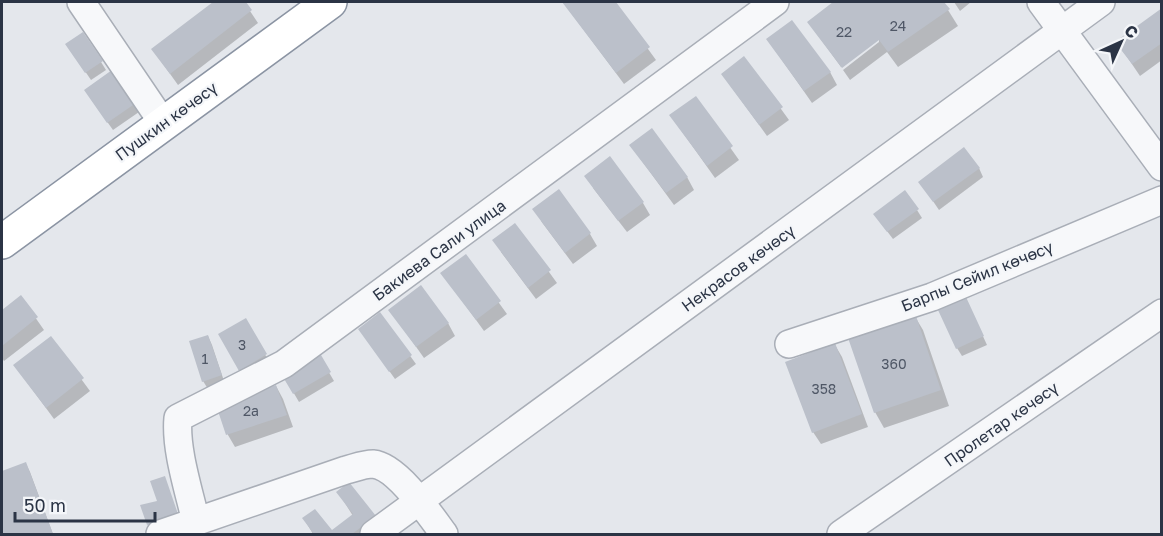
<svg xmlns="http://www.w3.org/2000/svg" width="1163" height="536" viewBox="0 0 1163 536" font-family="'Golos Text',sans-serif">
<rect width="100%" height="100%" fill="#e4e7ec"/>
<path fill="#0003" d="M215 2H244L258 23 178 85 153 50Z
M563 2H614L656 60 624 84Z
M836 2H943L958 26 898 67 887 52 850 80 843 70 879 42V38L841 67 809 23Z
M954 2H971L960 11Z
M1162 10V60L1140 76 1117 42Z
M768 40 830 72 837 85 812 103Z
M72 52 101 62 106 70 91 80Z
M744 58 789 120 767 136 722 74Z
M112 72 139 112 113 130 91 99Z
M695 98 739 160 715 178 671 116Z
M639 157 687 177 694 190 674 205Z
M979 168 983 177 939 210 920 182Z
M593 188 643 203 650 215 627 232Z
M917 210 922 218 893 239 880 222Z
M541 221 590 234 597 246 573 264Z
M515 225 557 283 536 299 501 252Z
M465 256 507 314 484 331 442 273Z
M21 297 44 330 4 361 2 358V312Z
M970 308 987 345 962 356 957 348Z
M390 310 448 323 455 336 424 358Z
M380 314 416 364 395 379 360 330Z
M914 315 923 330 949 406 884 428 875 412Z
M245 320 270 363 245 378 220 335Z
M208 336 212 345 225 384 208 389 203 381Z
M51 338 90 391 54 419 15 366Z
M835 345 842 357 868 427 821 444 813 432Z
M320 357 334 381 299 402 285 378Z
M276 386 283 399 293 427 235 447 228 435 218 406Z
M26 464 30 472 53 534H4L2 527V473Z
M338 492 375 534H313L304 519 331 532 353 516Z"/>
<path fill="#bbc0ca" d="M213 2H246L252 10 170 74 151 49Z
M562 2H616L650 47 616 73Z
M833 2H944L950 9 888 52 879 40 842 68 807 22Z
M1162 8V43L1132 64 1115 42Z
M792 20 831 72 804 91 766 39Z
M83 32 103 61 85 73 65 44Z
M744 56 783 107 759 125 721 74Z
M112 70 136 103 107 123 84 90Z
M696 96 733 146 707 166 669 115Z
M652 128 688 177 666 193 629 145Z
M964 147 980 168 933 202 918 182Z
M610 156 644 202 618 221 584 176Z
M559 189 591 233 565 253 532 209Z
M905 190 919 209 887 232 873 214Z
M515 223 551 270 528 288 492 240Z
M466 254 501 301 476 320 440 273Z
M421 285 449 323 416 347 388 310Z
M21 295 38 317 2 346V310Z
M966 297 984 336 956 349 938 310Z
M380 312 412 355 389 372 358 329Z
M915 313 941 390 874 413 847 335Z
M246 318 267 354 239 371 218 334Z
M208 335 222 375 202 382 189 341Z
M51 336 84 378 46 408 13 365Z
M835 343 862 414 812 433 785 362Z
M321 355 331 372 293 394 283 377Z
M276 385 287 415 226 435 216 405Z
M26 462 53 534H2V471Z
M165 476 178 514 147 525 140 505 157 501 150 481Z
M349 482 376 516 352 534H314L302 518 315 509 332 530 353 514 336 492Z"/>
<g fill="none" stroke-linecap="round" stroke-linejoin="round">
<defs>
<path id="minor" d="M81 2 163 123
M1041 2 1162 167
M789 344 932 297 1162 200
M196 522C189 491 175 449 178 418L284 364 775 2
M160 534 346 470C354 468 364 464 373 464 397 466 430 515 444 534
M374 534 1101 2
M841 534 1162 313"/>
<path id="highway" d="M2 242 330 2"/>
</defs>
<use href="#minor" stroke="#a9aeb7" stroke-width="30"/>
<use href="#highway" stroke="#8b94a3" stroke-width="36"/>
<use href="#minor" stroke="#f7f8fa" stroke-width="27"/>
<use href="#highway" stroke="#fff" stroke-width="33"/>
</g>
<g text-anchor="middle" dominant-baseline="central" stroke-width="4.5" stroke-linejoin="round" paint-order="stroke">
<g font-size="14" fill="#4f5766">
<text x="898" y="25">24</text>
<text x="844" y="31">22</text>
<text x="242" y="344">3</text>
<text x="205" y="358">1</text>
<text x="894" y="363">360</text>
<text x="824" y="388">358</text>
<text x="251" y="410">2а</text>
</g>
<g font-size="16" fill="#2b3445" stroke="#f4f6f9">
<text transform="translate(166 121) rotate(-36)">Пушкин көчөсү</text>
<text transform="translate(439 250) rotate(-36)">Бакиева Сали улица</text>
<text transform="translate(738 268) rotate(-36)">Некрасов көчөсү</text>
<text transform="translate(977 276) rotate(-22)">Барпы Сейил көчөсү</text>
<text transform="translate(1001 424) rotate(-35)">Пролетар көчөсү</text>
</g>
</g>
<rect width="1163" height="536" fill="none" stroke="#2b3445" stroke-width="6"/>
<g transform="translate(1121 42) rotate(45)" stroke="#f4f6f9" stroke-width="4.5" paint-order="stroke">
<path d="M0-4.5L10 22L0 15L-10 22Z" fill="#2b3445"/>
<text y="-9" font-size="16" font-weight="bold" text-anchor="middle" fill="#2b3445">С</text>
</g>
<path d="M15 512v9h140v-9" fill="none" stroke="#2b3445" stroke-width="3"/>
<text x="24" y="512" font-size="18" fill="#2b3445" stroke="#f4f6f9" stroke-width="4.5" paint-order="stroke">50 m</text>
</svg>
